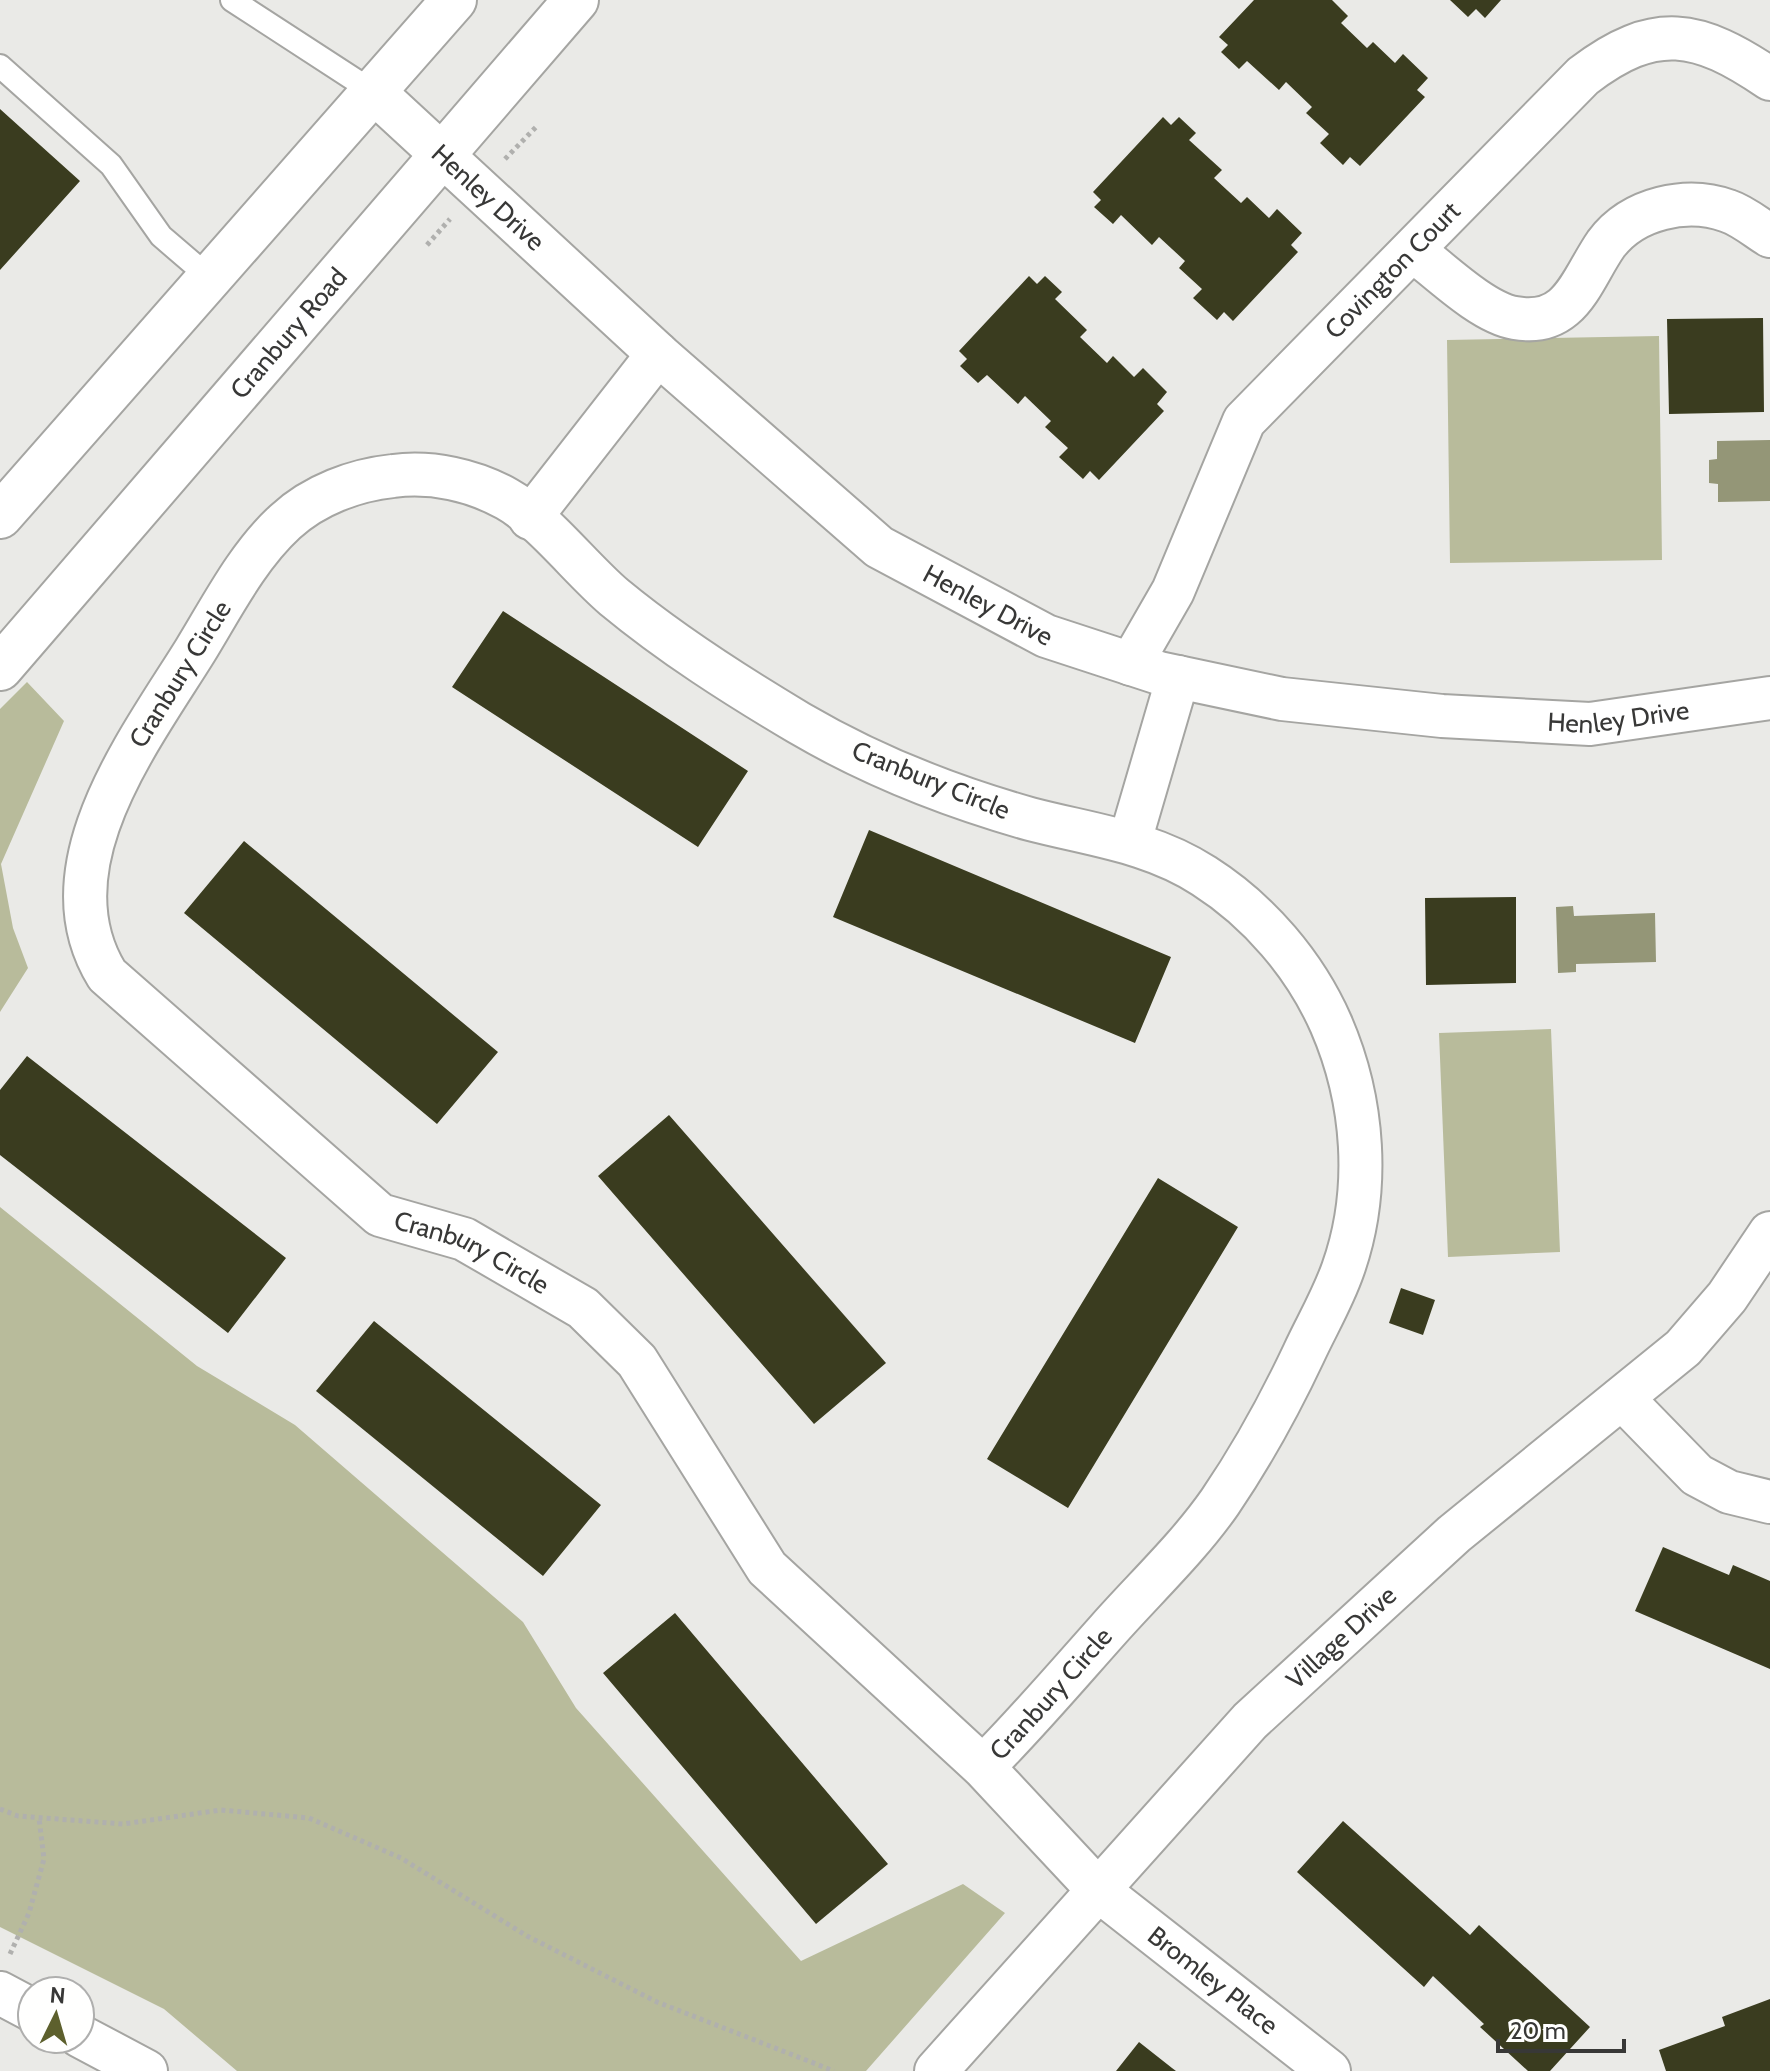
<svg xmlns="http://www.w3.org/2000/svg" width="1770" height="2071" viewBox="0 0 1770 2071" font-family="Cabin,sans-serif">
<rect width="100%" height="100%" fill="#eaeae7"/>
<path fill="#b8bb9b" d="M1659 336 1662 560 1450 563 1447 340Z
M27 682 64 721 1 864 13 928 28 968 0 1012V709Z
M1551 1029 1560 1252 1448 1257 1439 1033Z
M0 1207 197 1366 295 1425 523 1622 576 1708 801 1961 963 1884 1005 1913 866 2071H237L164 2009 0 1927Z"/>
<path fill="#949677" d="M1770 440V501L1718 502V484L1709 483V460L1717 459V441Z
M1573 906 1574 916 1655 913 1656 962 1576 964V972L1558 973 1556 907Z"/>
<path fill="#3a3c1f" d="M1254 0H1332L1348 16 1341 23 1367 48 1373 42 1395 63 1403 54 1428 78 1417 90 1425 97 1360 166 1350 157 1343 165 1320 143 1329 134 1306 113 1312 107 1286 82 1279 90 1247 61 1239 69 1221 52 1228 45 1219 37Z
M1450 0H1501L1485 18 1476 9 1468 17Z
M0 109 80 181 0 270Z
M1163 117 1171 125 1179 117 1196 133 1189 140 1222 170 1214 178 1241 203 1247 197 1269 218 1277 209 1302 233 1291 245 1298 252 1233 321 1224 312 1217 320 1193 298 1202 289 1179 268 1185 261 1159 237 1152 245 1121 215 1113 224 1094 207 1101 200 1093 192Z
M1029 276 1037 284 1045 276 1062 292 1055 299 1087 330 1080 337 1107 363 1113 356 1134 377 1143 368 1167 392 1157 404 1164 411 1099 480 1090 471 1083 479 1059 457 1068 448 1045 427 1051 421 1025 396 1018 404 987 375 978 383 960 366 967 359 959 351Z
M1763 318 1764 412 1669 414 1667 319Z
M503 611 748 771 698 847 452 687Z
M869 830 1171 957 1135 1043 833 917Z
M244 841 498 1052 437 1124 184 913Z
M1516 897V983L1426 985 1425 898Z
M27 1056 286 1258 228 1333 0 1155V1090Z
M669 1115 886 1363 814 1424 598 1176Z
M1158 1178 1238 1227 1068 1508 987 1459Z
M1401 1288 1435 1300 1423 1335 1389 1323Z
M374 1321 601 1505 543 1576 316 1391Z
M1663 1547 1729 1575 1733 1565 1770 1581V1669L1635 1611Z
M675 1613 888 1864 816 1924 603 1673Z
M1343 1821 1470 1935 1479 1925 1590 2027 1550 2071H1528L1480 2027 1484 2024 1433 1976 1424 1987 1297 1872Z
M1770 1999V2071H1666L1659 2050 1725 2026 1722 2017Z
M1139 2042 1172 2068 1176 2071H1116Z"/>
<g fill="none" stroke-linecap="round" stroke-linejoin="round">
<defs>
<path id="service" d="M232 0 375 93
M0 66 111 165 161 236 211 279"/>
<g id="minor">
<path id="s1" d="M375 93 658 354 879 547 1046 636 1159 673 1282 699 1442 716 1590 724 1770 698"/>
<path d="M1414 251C1440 271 1483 313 1515 318 1571 328 1581 280 1606 244 1633 208 1687 196 1728 211 1743 216 1757 228 1770 236"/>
<path d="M530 518 658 354"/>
<path id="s2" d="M1131 664 1173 591 1244 421 1583 76C1655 21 1698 30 1770 79"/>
<path d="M1130 841 1178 677"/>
<path d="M1622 1398 1697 1475 1729 1492 1770 1502"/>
<path id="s3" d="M983 1767C1026 1724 1066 1677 1107 1631 1144 1589 1188 1548 1220 1502 1252 1455 1280 1404 1304 1353 1317 1325 1333 1298 1343 1269 1371 1190 1364 1100 1331 1024 1305 965 1259 911 1204 876 1150 841 1091 835 1030 819 952 797 869 764 799 723 735 685 672 645 614 597 581 569 543 519 507 499 473 480 432 471 393 476 355 480 314 495 285 522 247 557 222 607 195 651 139 741 41 868 107 975L380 1215 464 1239 583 1308 637 1361 767 1568 983 1767 1098 1890 1329 2071"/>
<path d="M0 1993 32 2010"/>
<path d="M80 2036 146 2071"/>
<path id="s4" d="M936 2071 1250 1721 1454 1534 1683 1348 1727 1297 1770 1233"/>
</g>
<g id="secondary">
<path d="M0 516 454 0"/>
<path id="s5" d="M0 668 576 0"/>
</g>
</defs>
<use href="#service" stroke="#a5a5a2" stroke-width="26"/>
<use href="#minor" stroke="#a5a5a2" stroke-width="46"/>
<use href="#secondary" stroke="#a5a5a2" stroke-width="48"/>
<path stroke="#b0b0ae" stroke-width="5" stroke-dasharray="4 4" stroke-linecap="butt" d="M505 159 536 127
M427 245 450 219
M0 1809 18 1816 123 1824 221 1810 309 1818 401 1858 527 1936 657 2002 834 2071
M10 1954 29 1913 44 1859 39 1818"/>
<use href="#service" stroke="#fff" stroke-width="22"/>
<use href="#minor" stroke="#fff" stroke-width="42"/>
<use href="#secondary" stroke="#fff" stroke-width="44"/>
</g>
<g text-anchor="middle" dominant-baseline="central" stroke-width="8" stroke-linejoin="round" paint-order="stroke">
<g font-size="26" fill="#383837" stroke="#fffffe">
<text stroke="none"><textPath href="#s1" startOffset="154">Henley Drive</textPath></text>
<text stroke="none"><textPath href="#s2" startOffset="480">Covington Court</textPath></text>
<text stroke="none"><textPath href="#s5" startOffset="442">Cranbury Road</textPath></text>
<text stroke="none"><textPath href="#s1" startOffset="802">Henley Drive</textPath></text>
<text transform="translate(180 674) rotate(-58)">Cranbury Circle</text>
<text stroke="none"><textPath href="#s1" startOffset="1450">Henley Drive</textPath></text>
<text transform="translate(931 780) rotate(22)">Cranbury Circle</text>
<text stroke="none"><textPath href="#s3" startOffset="3086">Cranbury Circle</textPath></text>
<text stroke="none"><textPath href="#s4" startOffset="594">Village Drive</textPath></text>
<text stroke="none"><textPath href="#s3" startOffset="100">Cranbury Circle</textPath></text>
<text stroke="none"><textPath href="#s3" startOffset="4140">Bromley Place</textPath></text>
</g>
</g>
<g transform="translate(56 2015) rotate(5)"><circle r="38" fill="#fffffe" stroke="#afafae" stroke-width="2"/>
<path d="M0-6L14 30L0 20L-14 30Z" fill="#5d602d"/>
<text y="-12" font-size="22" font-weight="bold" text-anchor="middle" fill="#383837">N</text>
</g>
<path d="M1498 2039v12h126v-12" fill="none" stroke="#383837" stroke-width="4"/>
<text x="1510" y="2039" font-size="24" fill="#383837" stroke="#fffffe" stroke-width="6" paint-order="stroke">20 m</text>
</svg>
